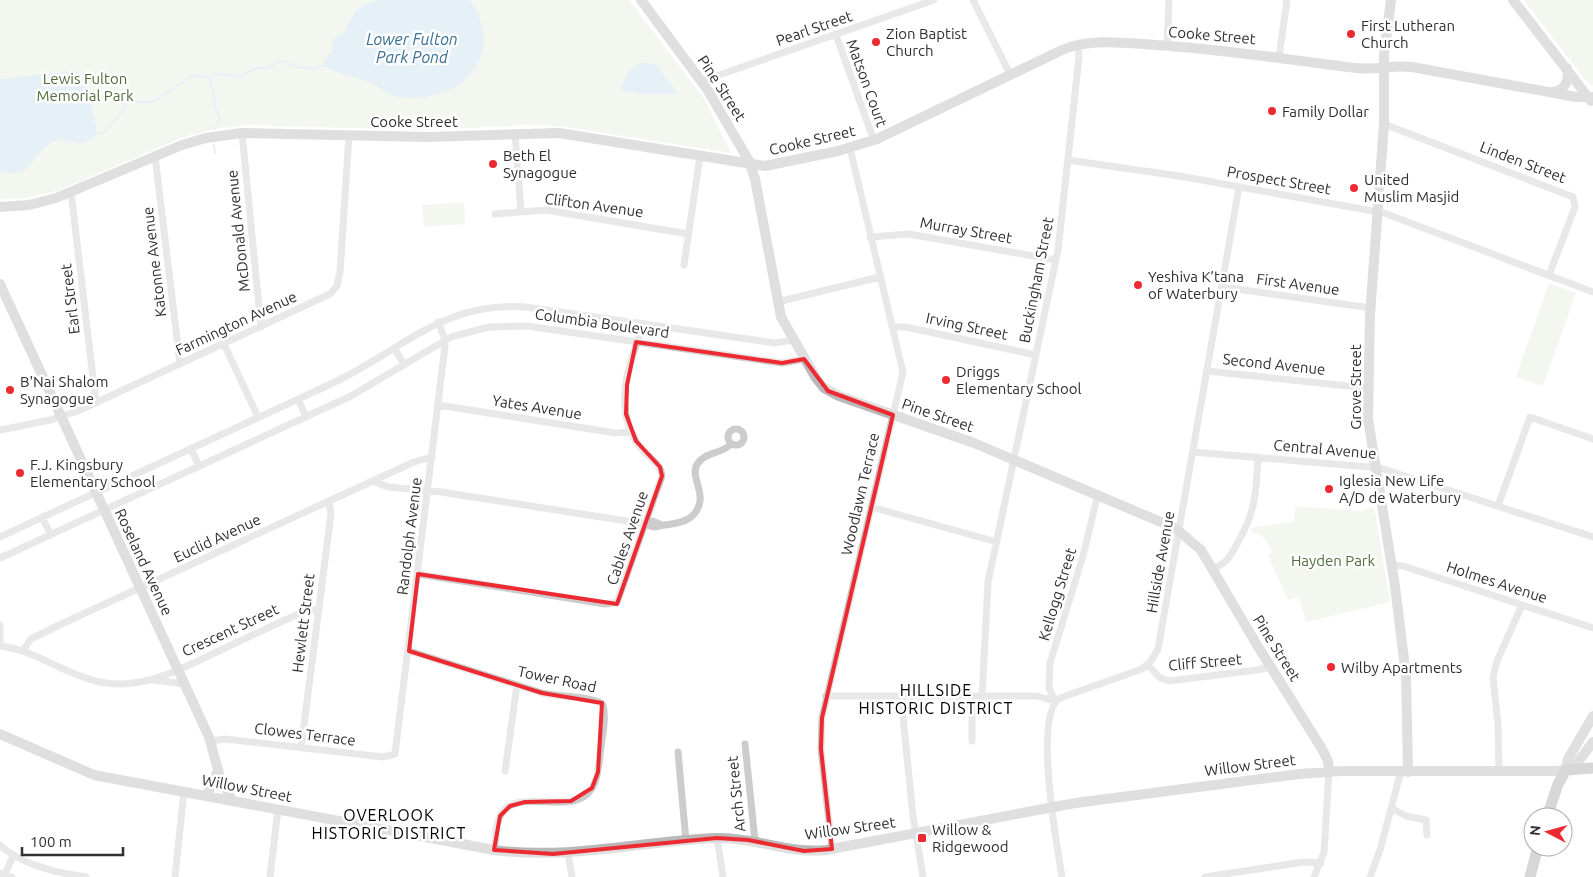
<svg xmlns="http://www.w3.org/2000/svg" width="1593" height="877" viewBox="0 0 1593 877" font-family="Ubuntu,sans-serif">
<rect width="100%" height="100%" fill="#fff"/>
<path fill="#e5eddc" d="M0 0H629L705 100 731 153 560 126 526 125 426 130 249 125 214 129 181 138 57 191 25 198 0 199Z
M1524 0H1593V86L1587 82Z
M464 202 465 224 424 227 422 205Z
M1549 283 1576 293 1543 386 1516 377Z
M1295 506 1361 511 1374 506 1390 602 1306 622 1299 597 1288 600 1268 556 1273 551 1262 536 1250 531 1253 527 1294 522Z"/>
<path fill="#c7deed" d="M381 0H470C506 53 466 100 408 98 385 97 384 88 366 81 353 76 339 74 326 68L323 60 332 53C332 36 332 40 345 32 355 10 356 5 381 0Z
M642 62 657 65 678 94H643L620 90 629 70Z
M72 71 85 75 96 127 94 139C89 140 84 143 78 143 69 142 61 137 51 143 29 156 33 179 0 172V79Z"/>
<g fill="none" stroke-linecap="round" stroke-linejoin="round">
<path stroke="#c7deed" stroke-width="2" d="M209 78 214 95 215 107 220 118 215 129
M95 133H103C110 125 124 112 127 102H153L192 76 209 77 214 74 239 76 258 68H269L278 62 284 61 297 67 315 69 325 65
M214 145 215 153"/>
<path stroke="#ccc" stroke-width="7" d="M973 0 1011 76
M836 35 874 141
M1167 45 1169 0
M1279 57 1287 0
M702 81 934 0
M1384 124 1573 197 1575 207 1549 275
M242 133 261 327
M515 133 521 211
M155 156 180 364
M1068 160 1179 176 1384 213 1593 292
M71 192 96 403
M495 214 546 210 688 234
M870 237 909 234 1056 260
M684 265 700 156
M1222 287 1371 308
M777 302 880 277
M892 327H906L1036 355
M224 344 258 417
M394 348 404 364
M1207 371 1368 388
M298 399 306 417
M438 405 615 433 631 432
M728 437a8 8 0 1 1 16 0a8 8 0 1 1-16 0Z
M0 430 50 420 78 411 330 294 337 286 340 272 349 135
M191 448 199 466
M1193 452 1380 468 1593 537
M373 481 388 487 441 492 633 522 646 524 652 521 662 525
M1498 506 1530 417 1593 439
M871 507 997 542
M42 517 51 535
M646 524C653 529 657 526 665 525 681 523 697 520 700 501 702 489 690 473 698 463 705 452 722 454 731 444
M0 537C111 485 223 435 333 383 403 350 442 301 526 307L775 343 793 340
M0 558 351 396 451 337 489 327 527 326 782 363 804 359
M1392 565 1403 566 1593 628
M1213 569C1228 562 1230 557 1238 542 1256 511 1256 492 1258 457
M418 574 605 604 617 602 662 476C661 463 646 456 639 446 613 410 628 360 645 324
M0 625V644
M0 646C36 650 65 675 100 682 145 691 184 667 223 649 250 636 276 624 303 612L319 609
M23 650 31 639 57 626 414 462 432 457
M409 651 542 693C557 697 596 696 603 705 607 720 601 740 600 755 599 764 598 774 595 782 579 824 517 782 500 816 495 825 496 839 494 850
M1148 665 1160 678 1169 681 1257 670 1270 667
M154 680 184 684
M826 696H1037L1055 701
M901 697 913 816 923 877
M982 697 988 582 1058 250 1079 57 1078 45
M1055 701 1049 688 1050 663 1083 556 1098 494
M211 741 225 739 383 757 395 754 445 346 444 337 438 322
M972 741V697
M745 744 755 841
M301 748 331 514 329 501
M678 752 686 841
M505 771 517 685
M1499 772 1498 725 1493 677 1497 661 1522 605
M1391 808 1406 816 1426 820 1427 835
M717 838 723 877
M0 845C21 865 58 873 86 877
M832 849 821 749 822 718 903 372 850 148
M568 853 572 877
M0 873 12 877
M5 874 13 856
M175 877 184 791
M270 877 278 809
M1062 877C1057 846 1033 714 1060 698L1142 669 1151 661 1158 649 1239 187
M1205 877 1304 862 1321 863
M1314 877 1324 852 1329 771
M1370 877 1380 850 1401 771"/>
<path stroke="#b9b9b9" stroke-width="10" d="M641 0 707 89 749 161 755 179 781 317 816 378 824 388 839 396 974 443 1175 528 1201 550 1257 645 1322 749 1328 761 1329 771
M1391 0 1384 54V124L1370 315 1368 419 1395 586 1406 676 1408 772
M1513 0 1591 101
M1553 92C1565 91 1570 79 1567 68
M0 207 29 205 56 198 182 145 206 138 242 133 427 137 559 133 765 166 838 151 877 139 1062 50C1090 38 1126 43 1156 45 1223 49 1289 60 1356 68 1375 70 1393 65 1412 67L1576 97H1593
M0 284 209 737 220 777 232 800
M0 734 94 775 494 850C570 860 642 841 717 838 755 837 788 854 826 850L1075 803 1299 774 1342 771H1558L1575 766 1593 742
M1566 770 1568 759 1593 716
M207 795 218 771"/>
<path stroke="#a7a7a7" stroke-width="11" d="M1547 817 1558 784 1566 770 1593 768
M1530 877 1538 847"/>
</g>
<path d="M0 0H1593V877H0ZM636 342 782 363 804 359 828 391 893 415 822 718 821 749 832 849 804 851 748 840 717 838 553 854 494 850 500 816 510 806 525 802 571 801 592 788 598 772 602 703 542 693 409 651 418 574 617 604 662 476 660 467 636 441 626 414 627 385Z" fill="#fff" fill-opacity=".55" fill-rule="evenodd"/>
<path fill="none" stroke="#ed2a32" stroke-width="4" stroke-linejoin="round" d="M636 342 782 363 804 359 828 391 893 415 822 718 821 749 832 849 804 851 748 840 717 838 553 854 494 850 500 816 510 806 525 802 571 801 592 788 598 772 602 703 542 693 409 651 418 574 617 604 662 476 660 467 636 441 626 414 627 385Z"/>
<g fill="#ed2a32" stroke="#fff" stroke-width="2">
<circle cx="1351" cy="34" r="5"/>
<circle cx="876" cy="42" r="5"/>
<circle cx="1272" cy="111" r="5"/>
<circle cx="493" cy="164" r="5"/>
<circle cx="1354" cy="188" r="5"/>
<circle cx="1138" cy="285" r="5"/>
<circle cx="946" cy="380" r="5"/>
<circle cx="10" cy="390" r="5"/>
<circle cx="20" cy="473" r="5"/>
<circle cx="1329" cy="489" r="5"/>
<circle cx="1331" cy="667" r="5"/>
<rect x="917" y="833" width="10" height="10" rx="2.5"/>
</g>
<g text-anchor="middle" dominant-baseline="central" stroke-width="5" stroke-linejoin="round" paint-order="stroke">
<g font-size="15" fill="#2f2f2f" stroke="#fff" text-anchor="start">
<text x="1361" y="25">First Lutheran<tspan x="1361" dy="17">Church</tspan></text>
<text x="886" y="33">Zion Baptist<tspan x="886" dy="17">Church</tspan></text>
<text x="1282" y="111">Family Dollar</text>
<text x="503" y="155">Beth El<tspan x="503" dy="17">Synagogue</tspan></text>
<text x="1364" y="179">United<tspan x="1364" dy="17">Muslim Masjid</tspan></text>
<text x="1148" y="276">Yeshiva K’tana<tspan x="1148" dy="17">of Waterbury</tspan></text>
<text x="956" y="371">Driggs<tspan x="956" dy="17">Elementary School</tspan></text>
<text x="20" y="381">B'Nai Shalom<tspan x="20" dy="17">Synagogue</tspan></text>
<text x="30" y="464">F.J. Kingsbury<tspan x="30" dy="17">Elementary School</tspan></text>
<text x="1339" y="480">Iglesia New Life<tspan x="1339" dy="17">A/D de Waterbury</tspan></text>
<text x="1341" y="667">Wilby Apartments</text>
<text x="932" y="829">Willow &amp;<tspan x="932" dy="17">Ridgewood</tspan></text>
</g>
<g font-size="15" fill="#2f2f2f" stroke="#fff">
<text transform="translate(814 28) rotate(-19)">Pearl Street</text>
<text transform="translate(1212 35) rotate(5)">Cooke Street</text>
<text transform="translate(867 83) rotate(70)">Matson Court</text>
<text transform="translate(722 88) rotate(57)">Pine Street</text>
<text x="414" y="121">Cooke Street</text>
<text transform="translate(812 140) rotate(-13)">Cooke Street</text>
<text transform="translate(1523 162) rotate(21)">Linden Street</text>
<text transform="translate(1279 180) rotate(10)">Prospect Street</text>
<text transform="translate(594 205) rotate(8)">Clifton Avenue</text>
<text transform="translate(966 230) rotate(10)">Murray Street</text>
<text transform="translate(238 231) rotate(-96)">McDonald Avenue</text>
<text transform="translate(154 262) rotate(-97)">Katonne Avenue</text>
<text transform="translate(1036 280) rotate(-79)">Buckingham Street</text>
<text transform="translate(1298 284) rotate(8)">First Avenue</text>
<text transform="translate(70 299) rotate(-97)">Earl Street</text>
<text transform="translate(236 323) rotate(-25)">Farmington Avenue</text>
<text transform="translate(602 323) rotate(8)">Columbia Boulevard</text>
<text transform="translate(967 326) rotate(12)">Irving Street</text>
<text transform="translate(1274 364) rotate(6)">Second Avenue</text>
<text transform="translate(1355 387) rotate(-90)">Grove Street</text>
<text transform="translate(537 407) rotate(9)">Yates Avenue</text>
<text transform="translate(938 415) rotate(19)">Pine Street</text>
<text transform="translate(1325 449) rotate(5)">Central Avenue</text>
<text transform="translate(860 494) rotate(-77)">Woodlawn Terrace</text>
<text transform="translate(409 536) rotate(-83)">Randolph Avenue</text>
<text transform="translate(217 538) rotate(-25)">Euclid Avenue</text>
<text transform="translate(627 538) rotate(-71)">Cables Avenue</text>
<text transform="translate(144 562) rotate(65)">Roseland Avenue</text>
<text transform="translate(1160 562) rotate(-80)">Hillside Avenue</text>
<text transform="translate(1497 582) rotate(18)">Holmes Avenue</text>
<text transform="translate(1057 594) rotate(-73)">Kellogg Street</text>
<text transform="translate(303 623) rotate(-83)">Hewlett Street</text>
<text transform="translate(230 630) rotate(-25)">Crescent Street</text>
<text transform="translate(1277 648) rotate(58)">Pine Street</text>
<text transform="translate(1205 662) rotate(-5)">Cliff Street</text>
<text transform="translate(557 679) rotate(12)">Tower Road</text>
<text transform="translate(305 734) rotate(7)">Clowes Terrace</text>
<text transform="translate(1250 765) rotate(-7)">Willow Street</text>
<text transform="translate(247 788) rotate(11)">Willow Street</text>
<text transform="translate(736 794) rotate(-96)">Arch Street</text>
<text transform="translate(850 828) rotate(-8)">Willow Street</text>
</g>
<g font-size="15" fill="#506d3a" stroke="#fff">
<text x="85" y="78">Lewis Fulton<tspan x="85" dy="17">Memorial Park</tspan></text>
<text x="1333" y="560">Hayden Park</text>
</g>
<g font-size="16" font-style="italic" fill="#396f95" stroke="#fff">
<text x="412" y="39">Lower Fulton<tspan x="412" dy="18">Park Pond</tspan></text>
</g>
<g font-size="16" letter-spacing="1" fill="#000" stroke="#fff">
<text x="936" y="690">HILLSIDE<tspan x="936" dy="18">HISTORIC DISTRICT</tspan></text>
<text x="389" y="815">OVERLOOK<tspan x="389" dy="18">HISTORIC DISTRICT</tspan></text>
</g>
</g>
<g transform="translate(1548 832) rotate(276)"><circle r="24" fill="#ffffff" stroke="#acacac"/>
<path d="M0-4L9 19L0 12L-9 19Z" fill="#ed2a32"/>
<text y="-8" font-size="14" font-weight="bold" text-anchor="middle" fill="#2f2f2f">N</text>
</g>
<path d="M22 847v8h101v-8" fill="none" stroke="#2f2f2f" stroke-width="2.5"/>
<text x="30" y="847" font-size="15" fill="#2f2f2f" stroke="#ffffff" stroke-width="4" paint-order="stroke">100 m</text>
</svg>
